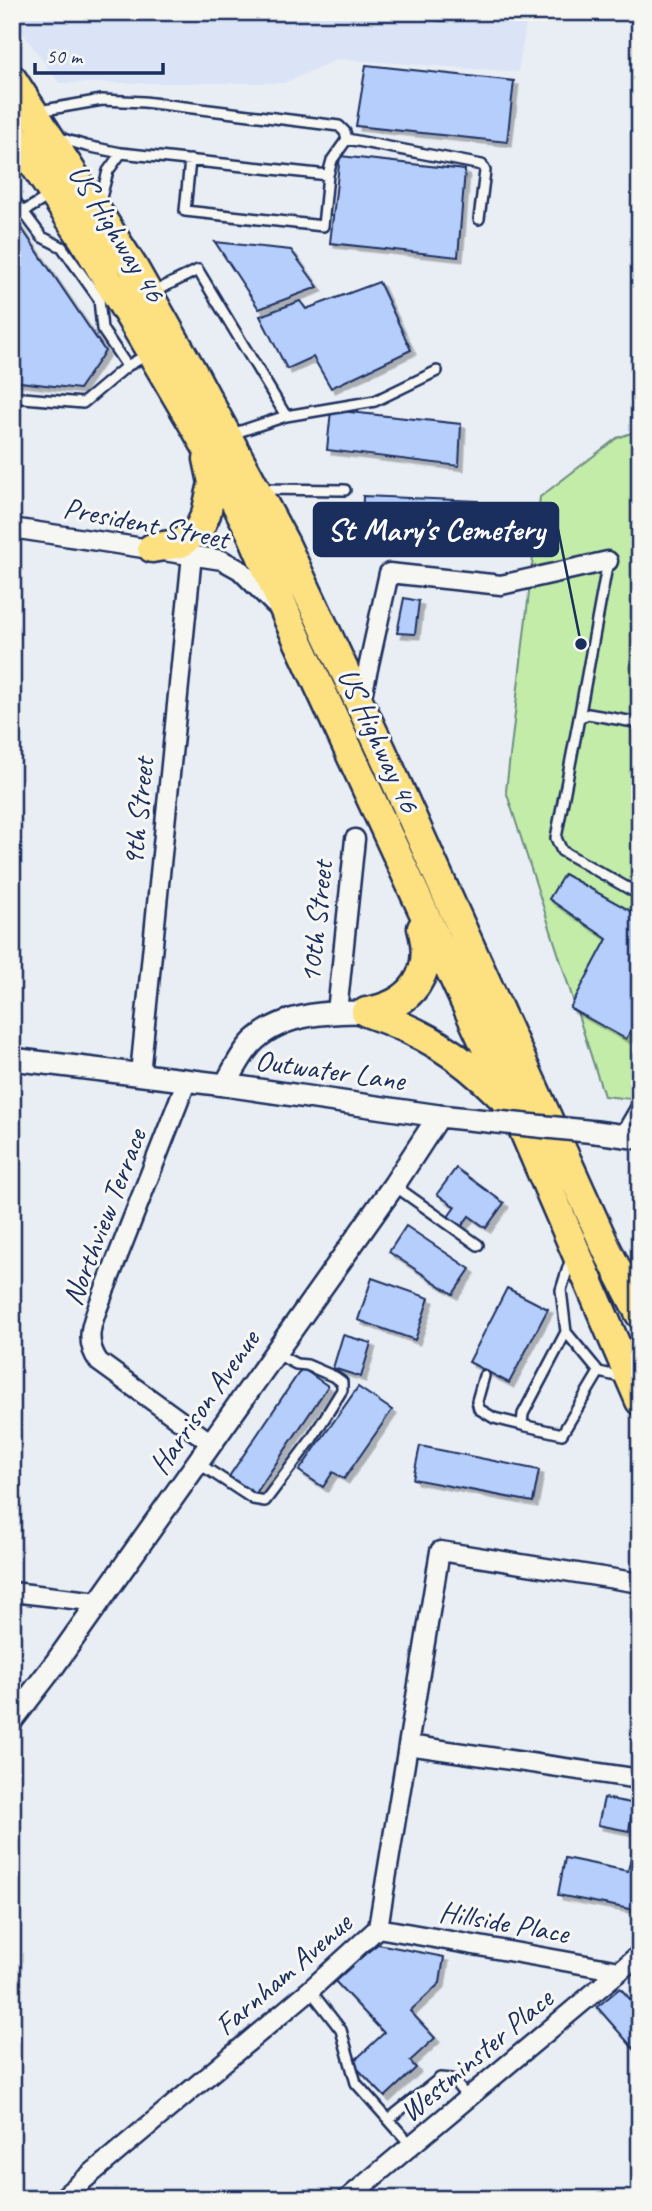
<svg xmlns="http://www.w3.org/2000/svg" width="652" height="2211" viewBox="0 0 652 2211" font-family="Caveat,sans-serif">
<defs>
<filter id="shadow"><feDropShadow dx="4.5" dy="4.5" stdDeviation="0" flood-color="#0004"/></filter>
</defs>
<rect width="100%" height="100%" fill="#e9eef4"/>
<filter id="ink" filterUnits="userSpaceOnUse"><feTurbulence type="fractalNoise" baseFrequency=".0143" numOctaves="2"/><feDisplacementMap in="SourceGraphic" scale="14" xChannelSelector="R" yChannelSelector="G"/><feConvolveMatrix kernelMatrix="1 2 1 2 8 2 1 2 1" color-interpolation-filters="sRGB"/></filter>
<g filter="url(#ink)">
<path fill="#dae4f6" d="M12 12H528L518 72 338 59 284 83H59L12 18Z"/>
<path fill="#c2eca8" stroke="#6e8e83" stroke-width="2" d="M640 430V1100L604 1096 506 791 540 497 617 438Z"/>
<path fill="#b6cefc" stroke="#1b2f5e" stroke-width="2" filter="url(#shadow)" d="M366 65 514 81 507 142 356 126Z
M340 156 465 170 458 257 330 243Z
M12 214 105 351 79 389 12 381Z
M215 242 291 250 318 287 259 309Z
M379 282 411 350 331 388 313 357 287 369 260 316 300 301 306 309Z
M331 410 461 424 459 466 327 450Z
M363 496 478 501 475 534 362 529Z
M404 598 419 601 415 634 397 633Z
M564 874 640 916V1015L626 1039 570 1008 607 939 549 899Z
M456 1168 504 1203 486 1228 469 1216 461 1227 448 1217 455 1207 437 1194Z
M406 1226 470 1269 453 1294 389 1252Z
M372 1278 429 1298 415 1340 358 1320Z
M507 1288 548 1309 509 1383 469 1362Z
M343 1335 371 1343 361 1377 333 1368Z
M302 1368 328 1386 252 1499 226 1481Z
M358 1387 392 1410 344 1479 333 1472 323 1487 299 1471Z
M420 1446 539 1470 533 1502 413 1479Z
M633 1791 640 1792V1911L558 1895 565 1858 628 1871 639 1819 631 1818 629 1831 598 1825 604 1798 631 1803Z
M378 1944 444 1957 440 1983 410 2011 435 2038 410 2061 416 2068 385 2097 352 2063 384 2033 333 1979Z
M620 1988 640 2010V2056L597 2007Z"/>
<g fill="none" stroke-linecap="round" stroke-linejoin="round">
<defs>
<path id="service" d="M250 12H254
M419 12 443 15 450 12
M39 111 102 100 144 102 339 126 345 132 347 139 332 160 328 175
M60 138 86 146 121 153 328 175 323 226 185 211 190 160
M347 139 482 165 485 171 479 219
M12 197 42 237 62 247 99 299 102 329 127 366
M99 205 108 171 121 153
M23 212 49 196
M151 293 198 270 286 416
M12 397 83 403 127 366 147 355
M232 434 286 416 375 401 437 371
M261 489 345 490
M579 718 608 561
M640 723 588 714 579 718 556 838 562 851 640 895
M620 1134 640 1100
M395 1186 478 1245
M571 1258 561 1290 566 1332 523 1414 522 1425 562 1434 599 1372 625 1378
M566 1332 599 1372
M484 1376 477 1401 479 1409 494 1418 522 1425
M198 1463 253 1499 265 1501 311 1440 342 1390V1382L335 1377 307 1365 296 1364 275 1353
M310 1990 341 2030 356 2083 411 2145
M389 2119 440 2078 452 2079 468 2098"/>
<path id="minor" d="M12 528 222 560 240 570 274 604
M360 705 389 573 501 585 608 561
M337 1012 355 839
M140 1074 192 555
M187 1080 103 1294C94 1318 82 1339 99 1362L211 1443
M12 1592 99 1602
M408 1745 640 1779
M378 1928 620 1971
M61 2199 310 1990 378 1928 440 1551 640 1583
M347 2199 640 1954"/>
<path id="tertiary" d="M12 1059 225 1085 439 1116 497 1122
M225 1085C234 1070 243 1050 256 1039 286 1013 328 1012 366 1012
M596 1132 640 1138
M12 1720 55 1664 394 1185 439 1116"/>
<path id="trunk" d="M12 79 133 267 197 380 284 542 382 751 607 1250 640 1314
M12 131 84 240 151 352 206 446 252 534 290 623 514 1108 640 1401
M152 548 181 543 199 529 206 514 213 483 208 459
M366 1012C423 1032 458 1053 501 1096
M366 1012C412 1005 435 974 422 928"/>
</defs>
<use href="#service" stroke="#1b2f5e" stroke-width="14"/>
<use href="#minor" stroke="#1b2f5e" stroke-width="23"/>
<use href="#tertiary" stroke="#1b2f5e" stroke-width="26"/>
<use href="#trunk" stroke="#1b2f5e" stroke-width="33"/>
<use href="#service" stroke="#f6f6f2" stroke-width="9"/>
<use href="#minor" stroke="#f6f6f2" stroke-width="18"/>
<use href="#tertiary" stroke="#f6f6f2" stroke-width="21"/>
<use href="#trunk" stroke="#fde080" stroke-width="28"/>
<defs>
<path id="tertiary-bridge" d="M497 1122 596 1132"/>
</defs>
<use href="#tertiary-bridge" stroke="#1b2f5e" stroke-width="26" stroke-linecap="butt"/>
<use href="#tertiary-bridge" stroke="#f6f6f2" stroke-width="21"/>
</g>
</g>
<g text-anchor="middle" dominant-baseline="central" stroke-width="6" stroke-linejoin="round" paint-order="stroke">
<g font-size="30" fill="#1b2f5e" stroke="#f6f6f2">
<text transform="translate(117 233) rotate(58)">US Highway 46</text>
<text transform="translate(146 523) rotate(11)">President Street</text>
<text transform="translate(379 740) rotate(65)">US Highway 46</text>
<text transform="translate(138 812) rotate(-84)">9th Street</text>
<text transform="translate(316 922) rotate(-84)">10th Street</text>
<text transform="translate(330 1070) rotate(8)">Outwater Lane</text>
<text transform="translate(104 1217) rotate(-69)">Northview Terrace</text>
<text transform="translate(204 1402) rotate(-55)">Harrison Avenue</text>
<text transform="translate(504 1922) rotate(10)">Hillside Place</text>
<text transform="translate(283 1974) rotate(-41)">Farnham Avenue</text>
<text transform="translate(476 2055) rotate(-40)">Westminster Place</text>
</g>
</g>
<path fill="none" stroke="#1b2f5e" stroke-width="2.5" d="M581 644L558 529"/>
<circle fill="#1b2f5e" stroke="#f6f6f2" stroke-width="2.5" cx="581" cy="644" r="7"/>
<rect fill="#1b2f5e" stroke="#1b2f5e" stroke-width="2.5" x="314" y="503" width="244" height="53" rx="7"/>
<g font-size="32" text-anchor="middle" font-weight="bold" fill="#fff">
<text x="436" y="540">St Mary's Cemetery</text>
</g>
<rect width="652" height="2211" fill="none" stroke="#f6f6f2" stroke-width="42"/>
<rect x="21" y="21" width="610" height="2169" fill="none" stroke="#1b2f5e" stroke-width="2.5" filter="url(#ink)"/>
<path d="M35 63v10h128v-10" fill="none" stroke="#1b2f5e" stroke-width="3.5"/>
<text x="46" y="63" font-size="21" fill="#1b2f5e" stroke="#f6f6f2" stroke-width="5" paint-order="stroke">50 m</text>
</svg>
